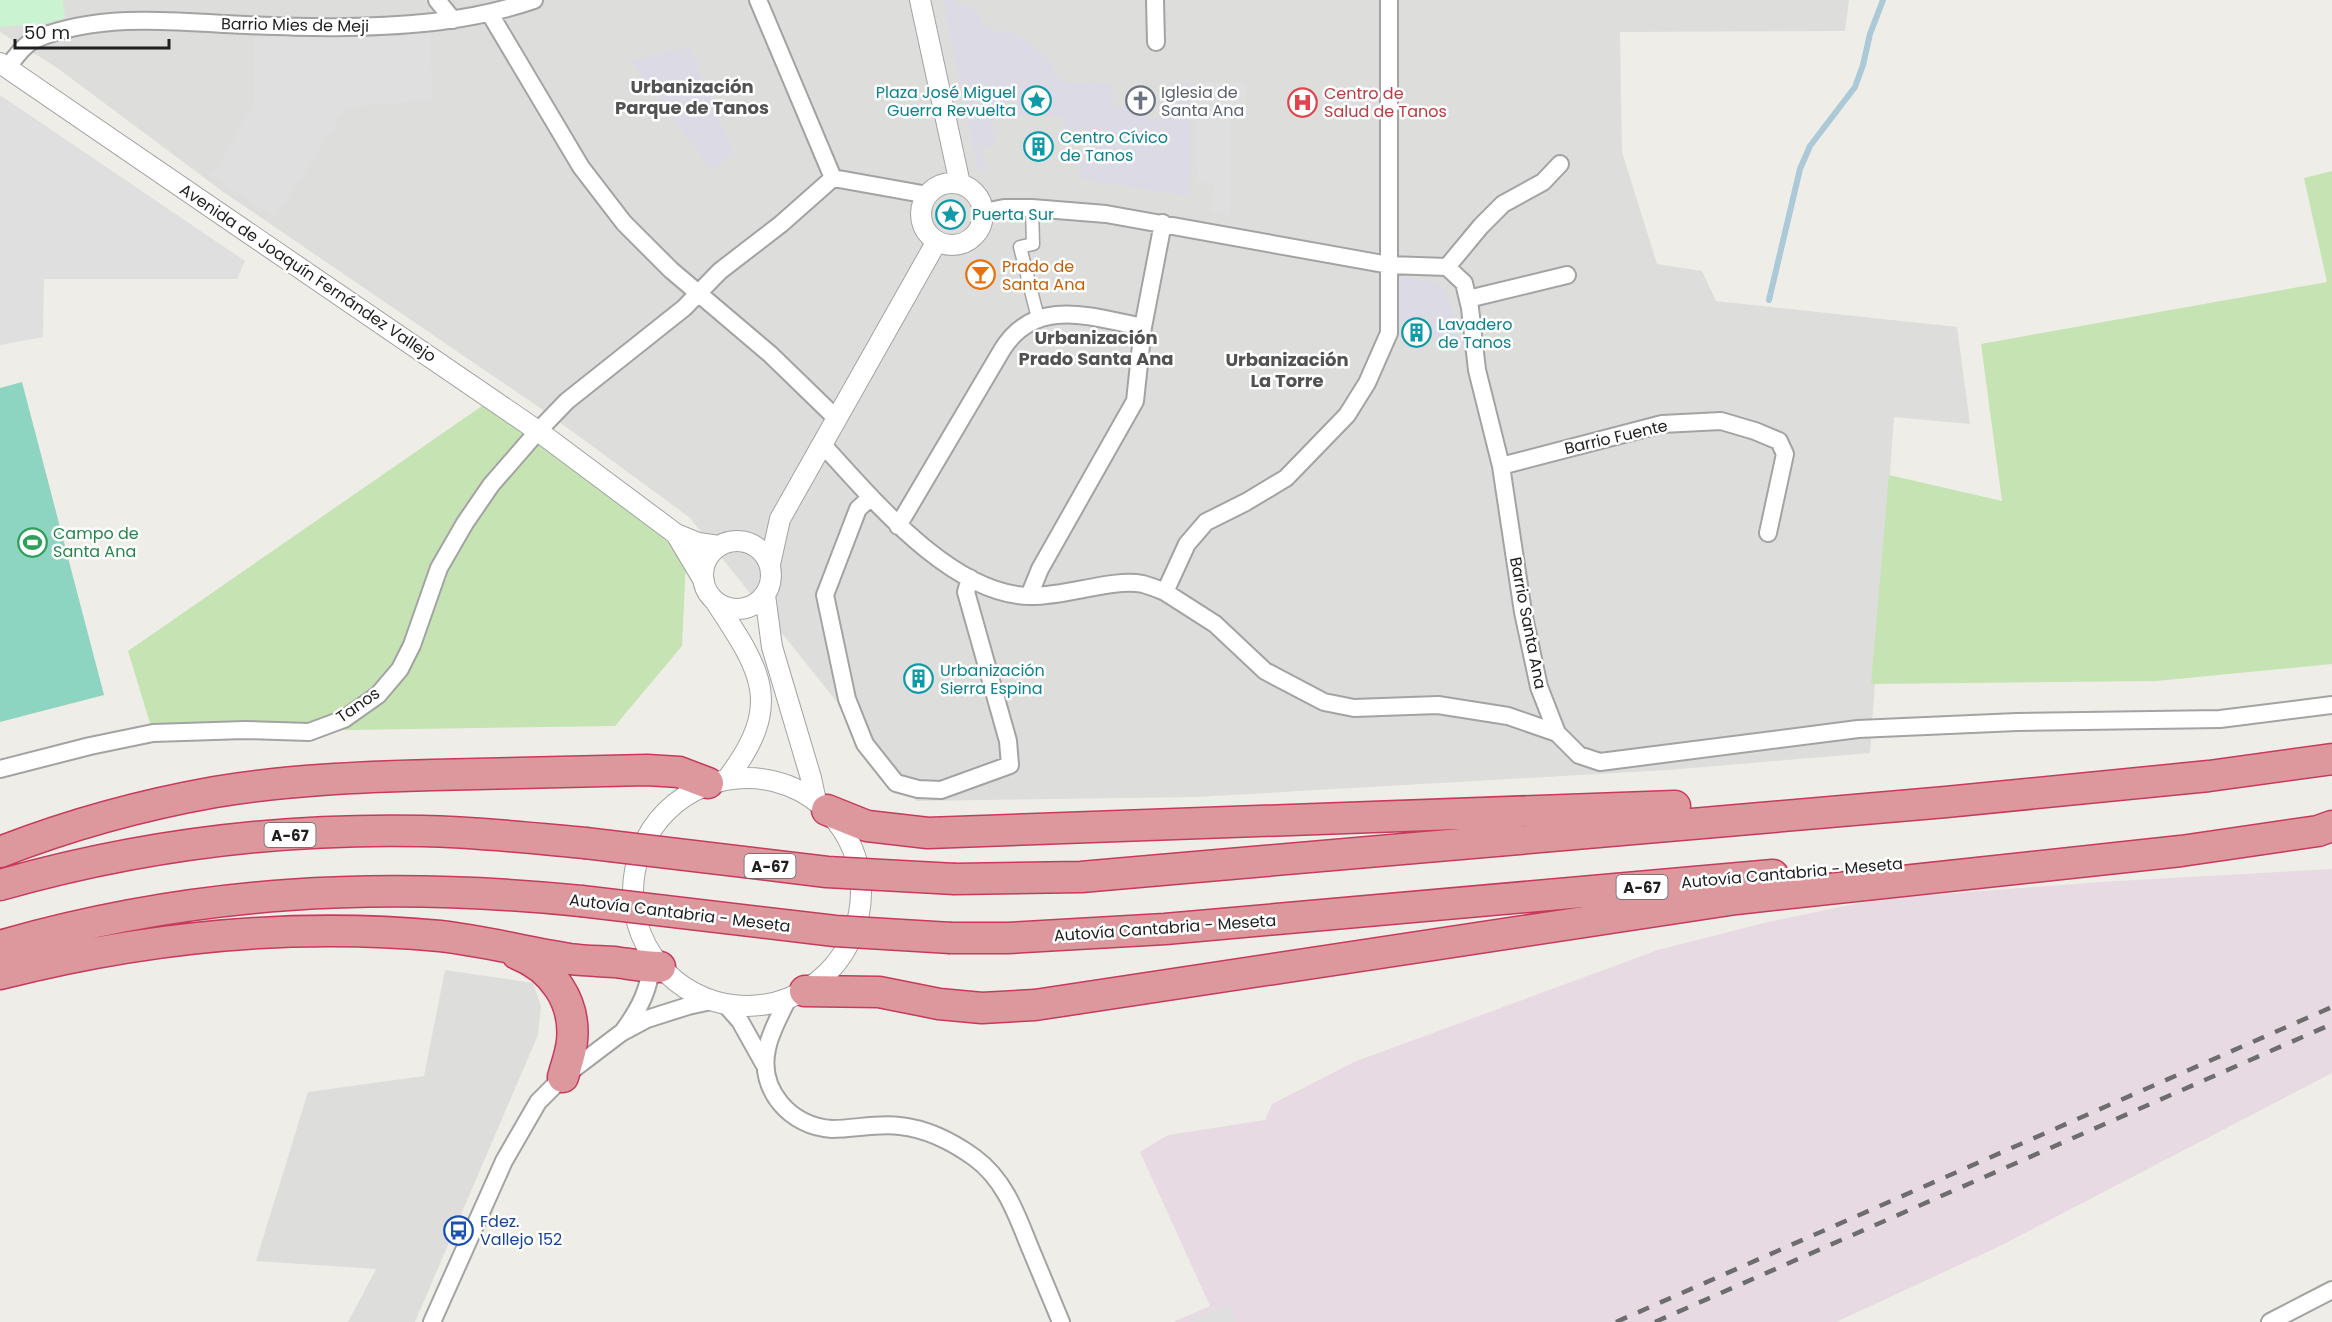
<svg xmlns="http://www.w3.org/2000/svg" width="2332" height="1322" viewBox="0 0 2332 1322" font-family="Poppins,sans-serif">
<rect width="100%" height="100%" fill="#efede7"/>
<path fill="#dddddc" d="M0 0H1849L1845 31 1620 32 1622 152 1657 264 1702 271 1716 301 1957 327 1970 424 1894 417 1870 753 1668 770 1196 797 916 801 689 517 543 410 222 191 56 67 0 32Z
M445 970 533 983 541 1006 538 1035 415 1322H348L376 1269 256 1261 308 1092 424 1076Z"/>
<path fill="#e7dae3" d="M2332 869V1073L1998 1247 1836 1322H1173L1210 1306 1140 1152 1168 1135 1265 1120 1272 1104 1354 1062 1658 950 1768 922 1878 899 2100 882Z"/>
<path fill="#c6e3b3" d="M2332 171V664L2156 681 1871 684 1889 475 2002 501 1981 344 2327 282 2304 178Z
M492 399 614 486 686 561 682 646 615 726 153 733 128 651Z"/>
<path fill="#c9f3d1" d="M0 0H63L65 18 41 24 0 27Z"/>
<path fill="#8ed5c1" d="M22 382 104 695 0 722V388Z"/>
<path fill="#dfdfdf" d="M430 31 432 100 347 107 275 219 209 173 216 171 253 104 254 37 326 36Z
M1196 82 1246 83 1245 117H1231L1230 216 1210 211 1214 184 1197 182Z
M0 95 245 261 237 279H44L43 337 0 345Z
M1229 1304 1237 1322H1189Z"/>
<path fill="#dcdbe5" d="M943 0H955L959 5 976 10 983 24 993 30 1016 33 1046 57 1061 82 1112 83 1111 106 1146 107V119L1159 120V108L1169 107V84L1191 83 1190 197 1079 178V161L1092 158 1085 129 1067 131 1063 117 990 114 996 145 981 148 986 174 978 169Z
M689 46 733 153 712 171 631 61Z
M1401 275 1441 285 1447 293 1464 346 1433 336 1428 317 1397 324 1396 278Z"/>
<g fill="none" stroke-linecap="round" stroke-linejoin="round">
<path stroke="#acc9d7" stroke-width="6" d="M1769 300 1800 169 1810 146 1855 87 1863 65 1870 34 1883 0"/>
<defs>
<path id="pedestrian" d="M1032 208 1033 244 1020 247 1038 318"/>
<path id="minor" d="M437 0 453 20
M758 0 833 178
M1155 0 1156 42
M490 14 581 167 624 223 671 270 770 354 836 418
M7 68C15 58 23 45 36 39 94 15 162 20 224 24 265 26 306 28 346 27 411 26 473 21 534 0
M833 178 928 195
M984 212 1004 208H1032L1106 214 1389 265 1447 267 1464 283 1470 308 1477 370 1501 466 1523 612 1539 687 1557 733 1579 755 1600 762 1858 729 2017 722 2220 719 2332 705
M1447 267 1481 226 1503 204 1543 182 1560 164
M1468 299 1567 275
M822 444C872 498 951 595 1030 596 1065 597 1112 578 1143 584 1150 586 1158 589 1165 592L1187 544 1206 522 1246 502 1286 478 1347 415 1367 383 1389 333V0
M1501 466 1662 424 1721 421 1755 431 1779 441 1785 454 1768 533
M871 497 858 509 825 595 847 699 865 744 896 783 918 789 941 790 1010 765 1008 741 966 592 970 578
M898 526 1002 350C1035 296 1091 317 1143 327
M1165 592 1215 624 1265 671 1324 702 1354 708 1438 705 1508 716 1557 733
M1029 596 1040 569 1135 401 1143 327 1163 223
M0 769 90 746 153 733 245 730 309 732 344 719 378 695 400 669 412 645 439 568 465 523 491 485 538 431 567 401 684 308 720 271 781 224 833 178
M788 998C781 1014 770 1032 767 1049 758 1090 791 1127 832 1129 855 1129 877 1123 900 1126 928 1129 953 1142 975 1158 1006 1181 1017 1216 1031 1250 1041 1274 1051 1298 1061 1322
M724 1003 740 1021 764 1064
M624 1030C640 1008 650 988 652 960
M432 1322 504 1161 538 1102 563 1077 621 1033 647 1019 688 1006 711 1001
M2270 1322 2332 1290"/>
<path id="tertiary" d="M920 0 960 184
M0 63 538 431 676 534 698 543 719 546
M921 214a31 31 0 1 1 62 0a31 31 0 1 1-62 0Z
M676 534 704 581
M703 575a34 34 0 1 1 68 0a34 34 0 1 1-68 0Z
M770 564 780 519 937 241
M765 595 772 647 811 778 816 801
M715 601C762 672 784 704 727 779
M633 892a114 114 0 1 1 228 0a114 114 0 1 1-228 0Z"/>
<path id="motorway" d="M827 810 867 826 928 833 1675 806
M0 852C69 825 142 805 215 792 287 780 360 777 433 775 504 773 576 772 647 770L679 772 708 783
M955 879 1081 877 1184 868 1946 802 2209 776 2332 759
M0 885C137 846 280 828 422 831 477 832 531 838 585 843
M951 938H1008L1165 929 1773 875
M0 946C194 890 381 881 581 901
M517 954C553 968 576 1002 572 1041 571 1053 566 1066 563 1077
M0 974C145 937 291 922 440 936 484 941 526 952 570 959 585 961 600 961 615 962 630 964 645 967 660 967
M805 991 879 992 939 1004 982 1008 1035 1005 1736 899 2181 851 2318 831 2332 826"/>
</defs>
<use href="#pedestrian" stroke="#a3a3a3" stroke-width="15"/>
<use href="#minor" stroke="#a3a3a3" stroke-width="20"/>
<use href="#tertiary" stroke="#a3a3a3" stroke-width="22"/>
<use href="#motorway" stroke="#c73a5c" stroke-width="33"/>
<use href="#pedestrian" stroke="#fff" stroke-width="12"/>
<use href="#minor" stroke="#fff" stroke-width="16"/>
<use href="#tertiary" stroke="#fff" stroke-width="20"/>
<use href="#motorway" stroke="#dd989e" stroke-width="30"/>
<path stroke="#6d6d6d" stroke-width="4.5" stroke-dasharray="12 12" stroke-linecap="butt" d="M1616 1322 2332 1007
M1655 1322 2332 1024"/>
<defs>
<path id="motorway-bridge" d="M585 843 827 872 955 879
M581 901 835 931 951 938"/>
</defs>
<use href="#motorway-bridge" stroke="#c73a5c" stroke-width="33" stroke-linecap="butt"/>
<use href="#motorway-bridge" stroke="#dd989e" stroke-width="30"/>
</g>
<defs>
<symbol id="sight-ring" viewBox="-11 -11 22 22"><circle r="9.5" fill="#fff" stroke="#0f9aa8" stroke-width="1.5"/><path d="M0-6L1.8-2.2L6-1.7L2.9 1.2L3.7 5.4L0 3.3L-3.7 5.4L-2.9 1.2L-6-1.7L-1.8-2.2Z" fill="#0f9aa8"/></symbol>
<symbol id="church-ring" viewBox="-11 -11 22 22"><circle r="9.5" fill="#fff" stroke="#6b7280" stroke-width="1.5"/><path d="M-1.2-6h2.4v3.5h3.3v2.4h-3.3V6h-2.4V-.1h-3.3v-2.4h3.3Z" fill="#6b7280"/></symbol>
<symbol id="hospital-ring" viewBox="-11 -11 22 22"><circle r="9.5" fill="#fff" stroke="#e0444e" stroke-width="1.5"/><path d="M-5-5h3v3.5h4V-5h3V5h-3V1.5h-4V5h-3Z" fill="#e0444e"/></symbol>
<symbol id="building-ring" viewBox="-11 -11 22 22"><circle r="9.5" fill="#fff" stroke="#0f9aa8" stroke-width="1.5"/><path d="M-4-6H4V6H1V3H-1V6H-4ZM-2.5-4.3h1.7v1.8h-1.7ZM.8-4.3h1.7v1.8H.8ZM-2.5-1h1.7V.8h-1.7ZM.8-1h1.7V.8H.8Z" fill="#0f9aa8"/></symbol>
<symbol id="bar-ring" viewBox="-11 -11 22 22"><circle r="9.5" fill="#fff" stroke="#e8710a" stroke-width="1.5"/><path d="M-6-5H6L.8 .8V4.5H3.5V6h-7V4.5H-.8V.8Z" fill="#e8710a"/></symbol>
<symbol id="stadium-ring" viewBox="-11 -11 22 22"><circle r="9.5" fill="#fff" stroke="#2e9e5b" stroke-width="1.5"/><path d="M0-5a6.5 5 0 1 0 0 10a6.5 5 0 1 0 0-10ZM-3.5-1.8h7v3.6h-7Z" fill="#2e9e5b"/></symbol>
<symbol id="bus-ring" viewBox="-11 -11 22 22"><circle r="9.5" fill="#fff" stroke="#1a4fb4" stroke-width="1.5"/><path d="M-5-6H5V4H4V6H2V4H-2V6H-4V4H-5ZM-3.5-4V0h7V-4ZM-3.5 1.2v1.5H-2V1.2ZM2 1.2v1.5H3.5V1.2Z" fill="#1a4fb4"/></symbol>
</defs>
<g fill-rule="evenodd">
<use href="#sight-ring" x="1020" y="84" width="33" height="33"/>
<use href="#church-ring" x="1124" y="84" width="33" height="33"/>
<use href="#hospital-ring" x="1286" y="86" width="33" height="33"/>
<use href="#building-ring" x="1022" y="130" width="33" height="33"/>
<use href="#sight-ring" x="934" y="198" width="33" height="33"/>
<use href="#bar-ring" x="964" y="258" width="33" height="33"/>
<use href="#building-ring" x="1400" y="316" width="33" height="33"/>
<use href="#stadium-ring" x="16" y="526" width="33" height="33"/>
<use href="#building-ring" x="902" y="662" width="33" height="33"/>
<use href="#bus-ring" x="442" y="1214" width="33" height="33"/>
</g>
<g text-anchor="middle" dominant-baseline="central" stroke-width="5" stroke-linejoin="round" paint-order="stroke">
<g fill="#fff" stroke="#626262" stroke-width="1.5">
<rect x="264.5" y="823" width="51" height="24" rx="4.5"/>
<rect x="744.5" y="854" width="51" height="24" rx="4.5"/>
<rect x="1616.5" y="875" width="51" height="24" rx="4.5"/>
</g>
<g font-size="15" font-weight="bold" fill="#1f1f1f">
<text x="290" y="835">A-67</text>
<text x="770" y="866">A-67</text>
<text x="1642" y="887">A-67</text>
</g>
<g font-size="16" fill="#1f1f1f" stroke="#fff">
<text transform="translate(295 25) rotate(1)">Barrio Mies de Meji</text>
<text transform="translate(308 273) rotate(34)">Avenida de Joaquín Fernández Vallejo</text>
<text transform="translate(1616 437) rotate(-13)">Barrio Fuente</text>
<text transform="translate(1528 623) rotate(79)">Barrio Santa Ana</text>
<text transform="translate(358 705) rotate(-35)">Tanos</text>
<text transform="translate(1792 873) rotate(-5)">Autovía Cantabria - Meseta</text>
<text transform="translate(680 913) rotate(7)">Autovía Cantabria - Meseta</text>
<text transform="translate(1165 928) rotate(-4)">Autovía Cantabria - Meseta</text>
</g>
<g font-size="16" fill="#0d838f" stroke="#fff" text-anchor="start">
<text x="1016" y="92" text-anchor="end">Plaza José Miguel<tspan x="1016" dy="18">Guerra Revuelta</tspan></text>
<text x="1060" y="137">Centro Cívico<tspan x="1060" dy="18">de Tanos</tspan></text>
<text x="972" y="214">Puerta Sur</text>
<text x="1438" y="324">Lavadero<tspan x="1438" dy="18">de Tanos</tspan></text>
<text x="940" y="670">Urbanización<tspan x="940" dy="18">Sierra Espina</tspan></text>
</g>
<g font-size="16" fill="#5b616d" stroke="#fff" text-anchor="start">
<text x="1161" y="92">Iglesia de<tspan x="1161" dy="18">Santa Ana</tspan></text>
</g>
<g font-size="16" fill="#be3a42" stroke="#fff" text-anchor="start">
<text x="1324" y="93">Centro de<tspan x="1324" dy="18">Salud de Tanos</tspan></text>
</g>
<g font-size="16" fill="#c56008" stroke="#fff" text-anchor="start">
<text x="1002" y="266">Prado de<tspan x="1002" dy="18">Santa Ana</tspan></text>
</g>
<g font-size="16" fill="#27864d" stroke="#fff" text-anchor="start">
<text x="53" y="533">Campo de<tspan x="53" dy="18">Santa Ana</tspan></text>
</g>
<g font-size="16" fill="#164399" stroke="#fff" text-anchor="start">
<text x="480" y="1221">Fdez.<tspan x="480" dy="18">Vallejo 152</tspan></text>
</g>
<g font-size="18" font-weight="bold" fill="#525252" stroke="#fff">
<text x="692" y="86">Urbanización<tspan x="692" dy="21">Parque de Tanos</tspan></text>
<text x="1096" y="337">Urbanización<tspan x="1096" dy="21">Prado Santa Ana</tspan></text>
<text x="1287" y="359">Urbanización<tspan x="1287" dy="21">La Torre</tspan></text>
</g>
</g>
<path d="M15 39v9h154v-9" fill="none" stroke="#1f1f1f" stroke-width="3"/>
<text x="24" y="39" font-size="18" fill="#1f1f1f" stroke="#ffffff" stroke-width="4.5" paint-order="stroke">50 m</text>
</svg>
